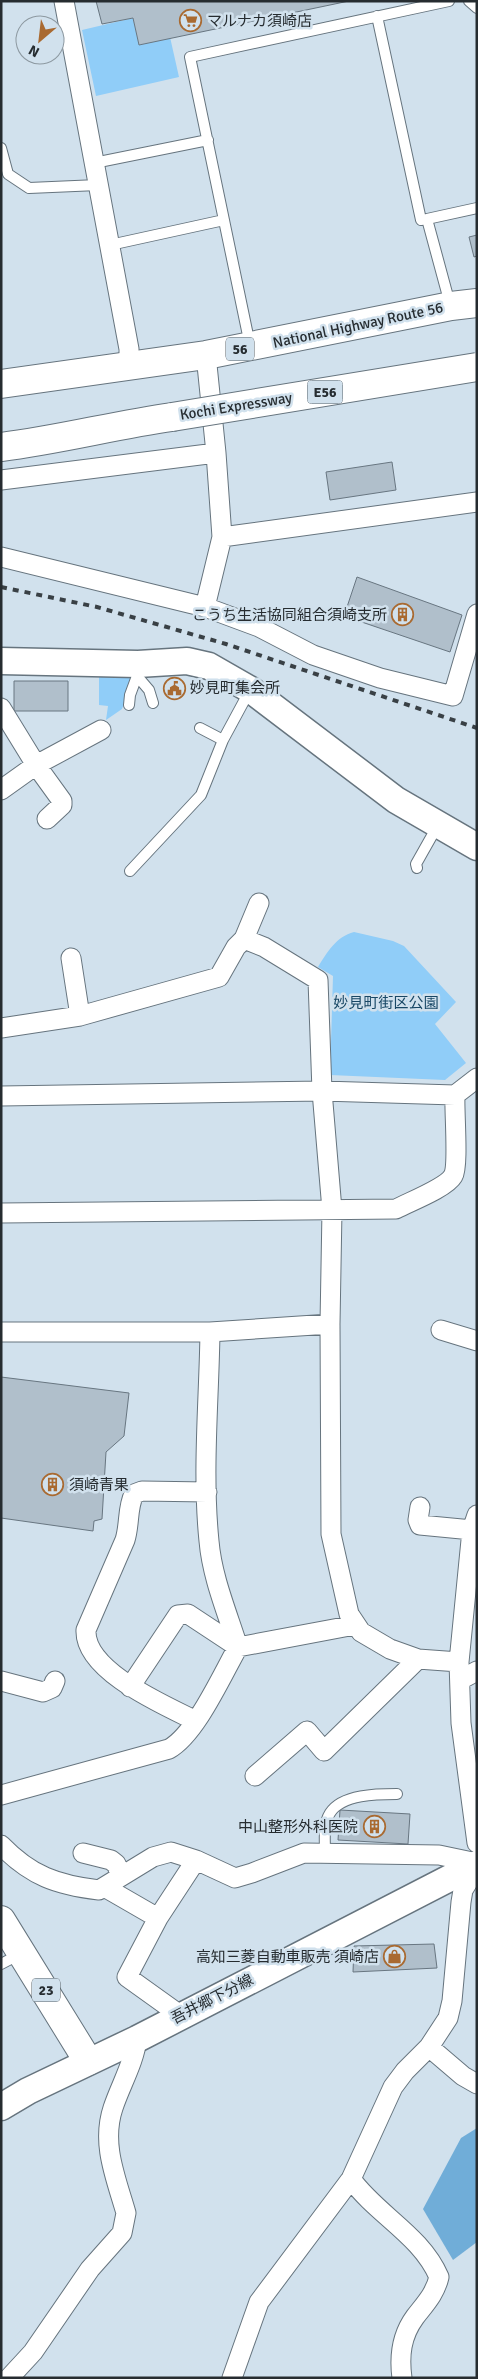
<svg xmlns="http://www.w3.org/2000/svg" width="478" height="2379" viewBox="0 0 478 2379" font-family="Signika,'Noto Sans JP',sans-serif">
<rect width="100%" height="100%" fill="#d1e1ed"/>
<path fill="#90cdf8" d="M133 18 139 45 170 37 179 77 96 96 82 30Z
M99 675 134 676 122 709 106 720 108 706 99 705Z
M354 932 393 941 404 946 456 1002 435 1024 466 1063 445 1080 330 1075 333 976 318 967C328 951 336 937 354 932Z"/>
<path fill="#70add8" d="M477 2128V2242L453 2260 423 2209 461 2138Z"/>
<path fill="#b0bfcb" stroke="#687681" d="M96 1H349L139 45 133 18 102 24Z
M477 235V256L474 257 469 237Z
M392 462 396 490 330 500 326 472Z
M357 577 462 615 450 652 344 616Z
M14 681H68V711H14Z
M1 1377 129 1393 124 1436 106 1452 102 1519 94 1521 93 1531 1 1518Z
M340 1810 410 1814 408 1844 338 1840Z
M434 1944 437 1968 353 1972 354 1946Z"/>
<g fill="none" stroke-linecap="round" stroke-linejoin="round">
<defs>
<path id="lane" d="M469 1 477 8
M377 16 421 220 427 219
M1 148 8 174 29 188 98 185
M94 163 208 140
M110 245 224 220
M450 304 427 219 477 208
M250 345 190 57 449 1
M138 665 137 676 149 690 153 703
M129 705 130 695 137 676
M200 728 223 740
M417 868 416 864 438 825
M130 871 201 795 223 740 250 690
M325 1852C325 1839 323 1824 330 1813 342 1794 378 1794 397 1794
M1 1964 22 1953"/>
<path id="street" d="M64 1 129 349V366
M1 480 216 453
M222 537 477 502
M1 557 205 607 259 627 313 655 380 678 453 696 477 614
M205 607 222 537 216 453 206 355
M1 708 36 765 1 790
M47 819 62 805V801L36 765 101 730
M244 939 259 903
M71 958 80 1016
M1 1028 80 1016 219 977 236 947 244 939 264 947 318 980 322 1091 332 1210 330 1324 331 1534 349 1614 361 1632 390 1649 418 1659 459 1662
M1 1096 322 1091 455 1095
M1 1213 396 1209C409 1202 446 1188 453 1176 459 1166 454 1111 455 1095L477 1078
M441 1330 477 1341
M1 1332H210L330 1324
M420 1507 418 1520 420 1525 472 1530
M477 1515 472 1530 459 1662 461 1723 477 1843
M460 1680 477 1671
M1 1681 43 1692 52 1688 55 1681
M130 1687 178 1615 188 1614 238 1647 355 1625
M196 1721C164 1705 84 1671 86 1630L125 1540C130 1524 127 1508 134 1494L142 1491 207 1492
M255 1776 307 1731 324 1751 418 1659
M1 1795 169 1749C196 1734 222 1675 238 1647 227 1612 212 1577 209 1541 202 1472 209 1401 210 1332
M1 1845C31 1876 57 1885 99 1890L153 1857 171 1852 196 1860 235 1878 252 1873 304 1853 439 1855 477 1863
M83 1853 111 1860 116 1864 121 1875
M106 1888 158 1918
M180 2015 127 1977 158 1918 196 1860
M429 2047 463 2076 477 2084
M351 2179C377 2215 421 2235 439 2277 435 2294 425 2304 415 2317 401 2336 399 2356 402 2378
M9 2378 33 2352 90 2269 122 2233 126 2213C116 2178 101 2144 113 2108 121 2084 134 2063 137 2039
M232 2378 259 2302 351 2179 393 2087 405 2071 429 2047 448 2018 452 2001 461 1902 463 1890 477 1867"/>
<path id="secondary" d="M1 661 138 664 187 661 209 666 251 690 396 800 477 847
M1 2107 28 2091 137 2039 477 1864"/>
<path id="primary" d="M1 1920 88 2061"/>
<path id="highway" d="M1 384 206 355 451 306 477 303
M1 447C59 440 115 425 172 417"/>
</defs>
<use href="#lane" stroke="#66747e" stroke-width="12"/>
<use href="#street" stroke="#66747e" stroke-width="21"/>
<use href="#secondary" stroke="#66747e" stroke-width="29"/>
<use href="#primary" stroke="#66747e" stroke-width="30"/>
<use href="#highway" stroke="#66747e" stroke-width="30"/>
<use href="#lane" stroke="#fff" stroke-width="10"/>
<use href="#street" stroke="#fff" stroke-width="19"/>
<use href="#secondary" stroke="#fff" stroke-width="26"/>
<use href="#primary" stroke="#fff" stroke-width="28"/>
<use href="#highway" stroke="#fff" stroke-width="28"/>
<path stroke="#394045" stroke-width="4" stroke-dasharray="6 6" stroke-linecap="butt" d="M1 587 97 607 226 644 477 728"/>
<defs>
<path id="highway-bridge" d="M172 417 477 367"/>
</defs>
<use href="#highway-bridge" stroke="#66747e" stroke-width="30" stroke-linecap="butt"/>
<use href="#highway-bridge" stroke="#fff" stroke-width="28"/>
</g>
<defs>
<symbol id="supermarket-ring" viewBox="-11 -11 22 22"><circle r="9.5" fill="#d1e1ed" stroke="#a96a31" stroke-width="1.5"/><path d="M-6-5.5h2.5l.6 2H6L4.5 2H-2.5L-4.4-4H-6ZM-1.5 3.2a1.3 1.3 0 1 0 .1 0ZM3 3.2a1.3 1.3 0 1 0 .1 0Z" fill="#a96a31"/></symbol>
<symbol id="building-ring" viewBox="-11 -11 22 22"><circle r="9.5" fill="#d1e1ed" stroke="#a96a31" stroke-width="1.5"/><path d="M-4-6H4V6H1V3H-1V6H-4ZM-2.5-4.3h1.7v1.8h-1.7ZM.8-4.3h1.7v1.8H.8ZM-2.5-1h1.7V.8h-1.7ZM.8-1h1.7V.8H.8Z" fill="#a96a31"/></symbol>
<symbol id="civic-ring" viewBox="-11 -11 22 22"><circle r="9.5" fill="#d1e1ed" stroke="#a96a31" stroke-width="1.5"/><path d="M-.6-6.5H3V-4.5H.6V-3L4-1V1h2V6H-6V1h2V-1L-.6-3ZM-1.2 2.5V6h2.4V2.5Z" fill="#a96a31"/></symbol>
<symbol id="shop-ring" viewBox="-11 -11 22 22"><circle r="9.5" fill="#d1e1ed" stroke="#a96a31" stroke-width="1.5"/><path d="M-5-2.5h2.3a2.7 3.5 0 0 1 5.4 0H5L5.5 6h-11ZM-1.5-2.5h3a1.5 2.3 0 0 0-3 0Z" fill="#a96a31"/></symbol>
</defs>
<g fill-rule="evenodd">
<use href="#supermarket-ring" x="178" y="8" width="25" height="25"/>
<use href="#building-ring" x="390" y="602" width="25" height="25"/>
<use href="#civic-ring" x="162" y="676" width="25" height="25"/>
<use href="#building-ring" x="40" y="1472" width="25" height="25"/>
<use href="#building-ring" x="362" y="1814" width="25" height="25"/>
<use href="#shop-ring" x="382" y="1944" width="25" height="25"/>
</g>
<g text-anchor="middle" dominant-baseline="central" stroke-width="5" stroke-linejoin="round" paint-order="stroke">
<g fill="#d1e1ed" stroke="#596269" stroke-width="1">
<rect x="226" y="337.5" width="28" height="23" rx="4"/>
<rect x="307.5" y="380.5" width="35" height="23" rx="4"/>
<rect x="32" y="1978.5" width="28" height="23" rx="4"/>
</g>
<g font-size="14" font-weight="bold" fill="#262c30">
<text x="240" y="349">56</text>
<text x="325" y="392">E56</text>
<text x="46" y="1990">23</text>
</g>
<g font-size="15" fill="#262c30" stroke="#d1e1ed" text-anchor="start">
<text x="207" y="21">マルナカ須崎店</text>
<text x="387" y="615" text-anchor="end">こうち生活協同組合須崎支所</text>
<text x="190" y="688">妙見町集会所</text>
<text x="69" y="1485">須崎青果</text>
<text x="358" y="1827" text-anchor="end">中山整形外科医院</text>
<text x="379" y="1957" text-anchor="end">高知三菱自動車販売 須崎店</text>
</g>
<g font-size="15" fill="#262c30" stroke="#d1e1ed">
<text transform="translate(358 325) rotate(-12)">National Highway Route 56</text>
<text transform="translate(236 406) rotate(-9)">Kochi Expressway</text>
<text transform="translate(212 1999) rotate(-27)">吾井郷下分線</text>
</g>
<g font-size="15" fill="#184765" stroke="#d1e1ed">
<text x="386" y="1003">妙見町街区公園</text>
</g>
</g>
<rect width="478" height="2379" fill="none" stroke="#262c30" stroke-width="5"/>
<g transform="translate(40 40) rotate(208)"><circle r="24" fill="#d1e1ed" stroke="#8d99a1"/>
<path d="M0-4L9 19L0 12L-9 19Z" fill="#a96a31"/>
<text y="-8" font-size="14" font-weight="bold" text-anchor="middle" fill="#262c30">N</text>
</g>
</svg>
